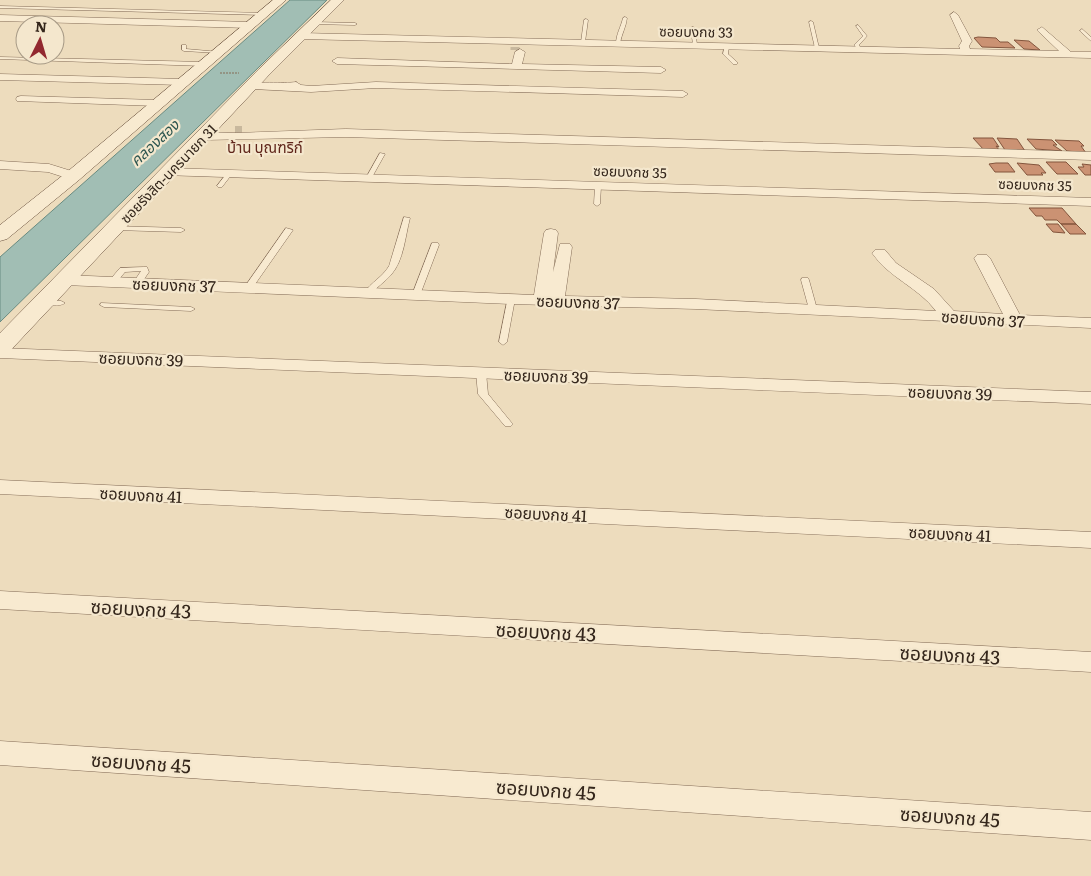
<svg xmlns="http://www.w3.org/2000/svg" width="1091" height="876" viewBox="0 0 1091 876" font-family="Literata,'Noto Sans Thai',serif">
<rect width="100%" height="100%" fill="#eddcbd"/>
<path fill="#a1beb4" stroke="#698b81" d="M290 0H327L0 322V257Z"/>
<path fill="#cb9273" stroke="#83553d" d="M978 37 996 38 1000 42H1008L1015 48 982 47 974 38Z
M1014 40 1029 41 1040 50 1024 49Z
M973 138H993L999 147 996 146 999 150H984Z
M997 138 1017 139 1025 151 1005 150Z
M1027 139 1052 140 1057 145H1053L1062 151 1036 149Z
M1055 140 1079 141 1084 146H1081L1086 153 1067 151Z
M1046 162H1066L1078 174H1057Z
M996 163H1008L1015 172H995L989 164Z
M1017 163 1039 165 1046 173H1041L1043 175H1027Z
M1082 164 1091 165V175H1085L1078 167H1084Z
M1029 208H1062L1076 224H1061L1057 220H1045L1042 216H1036Z
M1046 224H1058L1065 233 1053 232Z
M1061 224H1076L1086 234H1070Z"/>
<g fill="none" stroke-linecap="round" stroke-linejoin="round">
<path stroke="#c8b89d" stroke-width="9" stroke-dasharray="9 5" stroke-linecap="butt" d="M515 47V50"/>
<path stroke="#c8b89d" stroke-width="12" stroke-dasharray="12 6" stroke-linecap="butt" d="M235 132H242"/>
<defs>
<path id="lane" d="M0 6 262 13 264 14 262 15 0 8Z
M625 17 627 18C626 27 622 33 620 43L616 44C616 34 621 27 623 18Z
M586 19 588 20 585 42 583 43 581 42 584 20Z
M811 21 813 22 819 48 817 49 815 48 809 22Z
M314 22 355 23 357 24 355 25 312 24Z
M858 25 867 36 859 45 861 49 859 50 854 45 863 36 856 26Z
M693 27 695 28 697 45 695 46 693 45 691 28Z
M1082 29 1091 37V41L1080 31Z
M182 45H186V49L220 52 218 53 184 51 182 50Z
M725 45 729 46 728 54 737 62V64H733L723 54Z
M0 57 204 62 207 64 204 66 0 59Z
M380 153 385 154 371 179H367L366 178Z
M227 173 232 174 222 187H218L217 186Z
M598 184 601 186 600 204 597 206 594 204 595 186Z
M404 217 410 218C405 237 404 260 391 275 385 282 376 287 371 295H365L364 293C371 282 383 277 389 266Z
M112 226 181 228 185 230 181 232 115 230 111 228Z
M286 228 293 230 251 290H245L244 288Z
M432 243H438L439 245 420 295 419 297H413L412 295Z
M144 267H147L149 272 140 285H137L133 283 141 271 125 272 115 284H109L108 282 120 268Z
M802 278H808L809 280 817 309 816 311H813L809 309 801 280Z
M508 297H511L515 299 507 342 503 345 499 342Z
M41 300 61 301 65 303C60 307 45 306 40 302Z
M101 303 191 307 195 309 191 311 104 307 100 305Z
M481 370 486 373 488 394 511 422 513 424 511 426H505L478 394 476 373Z"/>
<path id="street" d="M954 12 958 15 972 41 969 46 970 49 1059 51 1039 32 1037 30 1042 27 1071 52H1091V58L301 39 296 36 301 33 960 49 959 46 962 41 950 15Z
M0 15 250 22 254 25 250 28 0 21Z
M520 49 525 52 522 64 661 67 666 70 661 73 337 64 332 61 337 58 512 64 515 52Z
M0 74 182 79 187 82 182 85 0 80Z
M296 82 301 85 311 86 376 82 683 91 688 94 683 97 376 88 311 92 252 89 247 86C254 80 284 84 296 82Z
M21 96 157 100 163 103 157 106 17 101 16 99 17 97Z
M346 129 1091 152V160L346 137 203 140 197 136 203 132 236 133Z
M0 161 49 164 78 173 80 176 73 180 48 172 0 169Z
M168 168 1091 198V206L163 175 162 172Z
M551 229 556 230 558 233 553 272 560 244H570L572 247 565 296 696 299 936 311C918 287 889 278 872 253L875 250H885L896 263 934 289 954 311 1003 314 974 258 977 255H987L990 258 1020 315 1091 318V328L696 309 511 304 65 285 59 283 57 280 59 277 65 275 534 295 544 233 546 230Z
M0 348 1091 392V404L0 358Z
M0 480 1091 532V548L0 494Z
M0 591 1091 652V672L0 609Z
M0 741 1091 812V840L0 765Z"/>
<path id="secondary" d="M273 0H286L79 180 7 239 0 241V225L67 172Z
M331 0H344L268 76 9 352 0 354V333L258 70Z"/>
</defs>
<use href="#lane" stroke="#846c57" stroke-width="1"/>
<use href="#street" stroke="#846c57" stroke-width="1"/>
<use href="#secondary" stroke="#664d3a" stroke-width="1"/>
<path stroke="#846c57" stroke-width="1" stroke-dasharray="2 1" stroke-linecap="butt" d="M220 73H239"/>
<use href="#lane" fill="#f8ead0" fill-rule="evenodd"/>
<use href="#street" fill="#f8ead0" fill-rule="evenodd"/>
<use href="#secondary" fill="#f8ead0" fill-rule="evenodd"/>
</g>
<g text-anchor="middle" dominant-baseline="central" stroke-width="4.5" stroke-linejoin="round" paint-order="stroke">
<g font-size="14" fill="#34261b" stroke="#f4e7cd">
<text transform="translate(696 31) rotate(1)">ซอยบงกช 33</text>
<text transform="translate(630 171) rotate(2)">ซอยบงกช 35</text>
<text transform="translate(168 173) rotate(-46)">ซอยรังสิต-นครนายก 31</text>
<text transform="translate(1035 184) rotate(2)">ซอยบงกช 35</text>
</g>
<g font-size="15" font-style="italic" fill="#2b544e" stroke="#f4e7cd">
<text transform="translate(154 142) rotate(-43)">คลองสอง</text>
</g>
<g font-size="15" fill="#60261b" stroke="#f4e7cd">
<text x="265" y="146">บ้าน บุณฑริก์</text>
</g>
<g font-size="16" fill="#34261b" stroke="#f4e7cd">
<text transform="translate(174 284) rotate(2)">ซอยบงกช 37</text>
<text transform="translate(578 301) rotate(2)">ซอยบงกช 37</text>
<text transform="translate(983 318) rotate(4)">ซอยบงกช 37</text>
<text transform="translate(141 358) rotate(2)">ซอยบงกช 39</text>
<text transform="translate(546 375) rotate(2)">ซอยบงกช 39</text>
<text transform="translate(950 392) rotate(2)">ซอยบงกช 39</text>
<text transform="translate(141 494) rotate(3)">ซอยบงกช 41</text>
<text transform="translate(546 513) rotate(3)">ซอยบงกช 41</text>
<text transform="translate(950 533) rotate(3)">ซอยบงกช 41</text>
</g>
<g font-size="19" fill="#34261b" stroke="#f4e7cd">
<text transform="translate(141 608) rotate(3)">ซอยบงกช 43</text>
<text transform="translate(546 631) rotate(3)">ซอยบงกช 43</text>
<text transform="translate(950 654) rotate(3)">ซอยบงกช 43</text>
<text transform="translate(141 762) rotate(4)">ซอยบงกช 45</text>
<text transform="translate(546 789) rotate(4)">ซอยบงกช 45</text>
<text transform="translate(950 816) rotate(4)">ซอยบงกช 45</text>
</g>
</g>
<g transform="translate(40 40) rotate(5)"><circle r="24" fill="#f4e7cd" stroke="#a79a86"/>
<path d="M0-4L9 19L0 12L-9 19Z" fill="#92282f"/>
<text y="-8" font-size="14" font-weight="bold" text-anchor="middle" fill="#34261b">N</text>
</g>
</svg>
